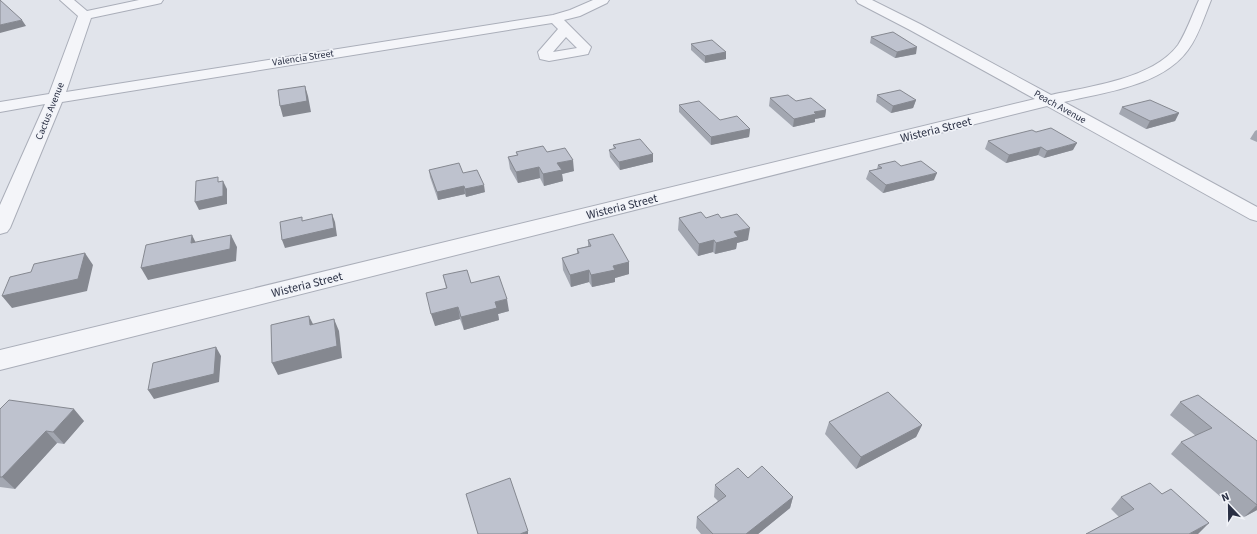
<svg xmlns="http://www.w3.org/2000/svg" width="1257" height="534" viewBox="0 0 1257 534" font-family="'Source Sans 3',sans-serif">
<rect width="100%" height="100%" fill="#e1e4eb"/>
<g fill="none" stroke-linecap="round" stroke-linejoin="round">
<defs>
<path id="minor" d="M60 0H74L87 11 139 0H163L161 3 157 4 91 18 66 92 553 15 570 10 593 0H609L607 3 580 16 564 20 591 47 588 54 583 55 549 61 540 59 538 52 558 29 552 23 62 102 10 228 7 232 0 234V205L45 104 0 112V102L49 94 78 16ZM566 37 577 48 553 52Z
M856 0H872L920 24 1051 95C1090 86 1153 79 1178 45 1187 31 1192 15 1199 0H1211C1204 17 1199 35 1188 50 1162 86 1105 92 1064 102L1257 207V221L1250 219 1047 106 0 370V350L1035 99 910 30 858 3Z"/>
</defs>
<use href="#minor" stroke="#aaaeb9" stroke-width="2"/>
<use href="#minor" fill="#f4f5f9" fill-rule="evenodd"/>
</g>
<path fill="#a3a7b1" d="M871 37 916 54 895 58 870 43Z
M691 44 726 52V59L705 63 691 50Z
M877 95 916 100 913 108 891 113 876 102Z
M770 98 796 101 826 110 825 117 815 119V122L793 127 769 106Z
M679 105 720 120 750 129 749 137 711 145 679 112Z
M1122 107 1179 113 1175 121 1146 129 1119 114Z
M1257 130V142L1250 139 1255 131Z
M988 141 1073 150 1044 158 1038 155 1006 163 985 149Z
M613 145 653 154V162L620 170 610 157 609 150 614 149Z
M516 152H547L574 171 562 174 563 181 544 186 540 178 518 183 510 169 508 157 517 156Z
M878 165 901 166 934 180 883 193 866 179 869 171 877 169Z
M429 170 485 192 466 197 465 194 438 200 430 177Z
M679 218H721L748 240 737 243 736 249 715 254 713 252 698 256 678 230Z
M588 240 629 262V274L615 278V282L592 287 589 282 571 287 563 270 562 258 577 254V249L588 246Z
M443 275 471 283 509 311 498 314 499 320 464 330 460 319 435 326 446 288Z
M1180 402 1257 441V510L1244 517 1171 454 1181 442 1196 436 1170 415Z
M0 409 84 421 64 444 57 443 15 489 0 487Z
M829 422 922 425 916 437 856 469 825 434Z
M748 478 793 497 790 508 758 534H701L696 528 697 517 718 501 714 497 715 485Z
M1171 489 1119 517 1111 509 1121 497 1162 494Z"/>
<path fill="#858890" d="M22 20 26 26 0 33V25Z
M917 47 916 54 895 58 897 52Z
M726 52V59L705 63V56Z
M305 86 308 96 311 112 283 117 280 106Z
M916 100 913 108 891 113 893 106Z
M826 110 825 117 815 119V122L793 127 794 119 814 112Z
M1179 113 1175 121 1146 129 1150 121Z
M750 129 749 137 711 145V137Z
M1077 143 1073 150 1044 158 1047 151Z
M1041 147 1038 155 1006 163 1009 155Z
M653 154V162L620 170 619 162Z
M573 160 574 171 562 174 563 181 544 186 543 174 557 163Z
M539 167 540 178 518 183 516 172Z
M937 173 934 180 883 193 886 185Z
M223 181 227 189V204L199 210 195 202Z
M484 185 485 192 466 197 465 189Z
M464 186 465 194 438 200 437 192Z
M332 214 335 222 337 236 285 248 282 240Z
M750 228 748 240 737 243 736 249 715 254 716 243 734 232Z
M192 235 198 247 191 243Z
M231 235 237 247 236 261 148 280 141 268Z
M714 240 713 252 698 256 699 244Z
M85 253 93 265 87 291 12 308 2 296Z
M629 262V274L615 278V282L592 287 591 275 613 266Z
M589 270V282L571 287 570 275Z
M507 299 509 311 498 314 499 320 464 330 461 317 495 302Z
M458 307 460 319 435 326 431 314Z
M309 316 315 328 310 325Z
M334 319 339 331 342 358 278 375 272 363Z
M216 347 221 356 219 382 154 399 148 390Z
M74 409 84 421 64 444 53 432Z
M922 425 916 437 856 469 861 457Z
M46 431 57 443 15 489 2 477Z
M793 497 790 508 758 534H746Z
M1257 505V510L1244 517Z
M1209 523 1198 534H1189Z
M528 531V534H520Z"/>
<path fill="#bec2ce" stroke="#858890" d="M0 0 22 20 0 25Z
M893 32 917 47 897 52 871 37Z
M712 40 726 52 705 56 691 44Z
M305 86 307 101 280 106 278 90Z
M900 90 916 100 893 106 877 95Z
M788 95 796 101 811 98 826 110 814 112 816 114 794 119 770 98Z
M1150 100 1179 113 1150 121 1122 107Z
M699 101 720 120 737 116 750 129 711 137 679 105Z
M1051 128 1077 143 1047 151 1041 147 1009 155 988 141 1032 130 1036 132Z
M640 139 653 154 619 162 609 150 616 148 613 145Z
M543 146 547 152 565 148 573 160 557 163 562 170 543 174 539 167 516 172 508 157 518 155 516 152Z
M895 161 901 166 921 161 937 173 886 185 869 171 882 168 878 165Z
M459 163 463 173 477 170 484 185 465 189 464 186 437 192 429 170Z
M218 177V182L223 181V196L195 202 196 181Z
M701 212 706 218 718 214 721 218 737 214 750 228 734 232 738 237 716 243 714 240 699 244 679 218Z
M332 214 334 228 282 240 280 222 302 217V221Z
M613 234 629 262 613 266 615 270 591 275 589 270 570 275 562 258 579 253 577 249 591 246 588 240Z
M192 235 191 243 231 235 230 249 141 268 146 245Z
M85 253 78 279 2 296 10 277 31 272 34 264Z
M467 270 471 283 499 276 507 299 495 302 497 308 461 317 458 307 431 314 426 293 447 288 443 275Z
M309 316 310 325 334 319 337 346 272 363 271 325Z
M216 347 214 374 148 390 153 363Z
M888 392 922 425 861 457 829 422Z
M1198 395 1257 441V505L1181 442 1212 428 1180 402Z
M9 400 74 409 53 432 46 431 2 477H0V409Z
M762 466 793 497 746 534H713L697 517 726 496 715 485 738 468 748 478Z
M510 478 528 531 520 534H478L466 494Z
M1150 483 1162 494 1171 489 1209 523 1189 534H1086L1134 509 1121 497Z"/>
<g text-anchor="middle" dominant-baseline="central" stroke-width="3.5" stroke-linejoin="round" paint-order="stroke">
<g font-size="10" fill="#292f43" stroke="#f1f3f8">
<text transform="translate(303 58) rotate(-9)">Valencia Street</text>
<text transform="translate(1060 107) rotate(29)">Peach Avenue</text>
<text transform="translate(50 111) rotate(-68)">Cactus Avenue</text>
</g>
<g font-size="12" fill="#292f43" stroke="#f1f3f8">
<text transform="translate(936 130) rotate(-14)">Wisteria Street</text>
<text transform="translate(622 207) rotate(-14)">Wisteria Street</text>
<text transform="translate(307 285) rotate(-14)">Wisteria Street</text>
</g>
</g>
<g transform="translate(1229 506) rotate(338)" stroke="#f1f3f8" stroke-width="3" paint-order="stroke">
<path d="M0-3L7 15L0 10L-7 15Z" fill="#292f43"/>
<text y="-6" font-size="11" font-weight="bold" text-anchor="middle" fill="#292f43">N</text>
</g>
</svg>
